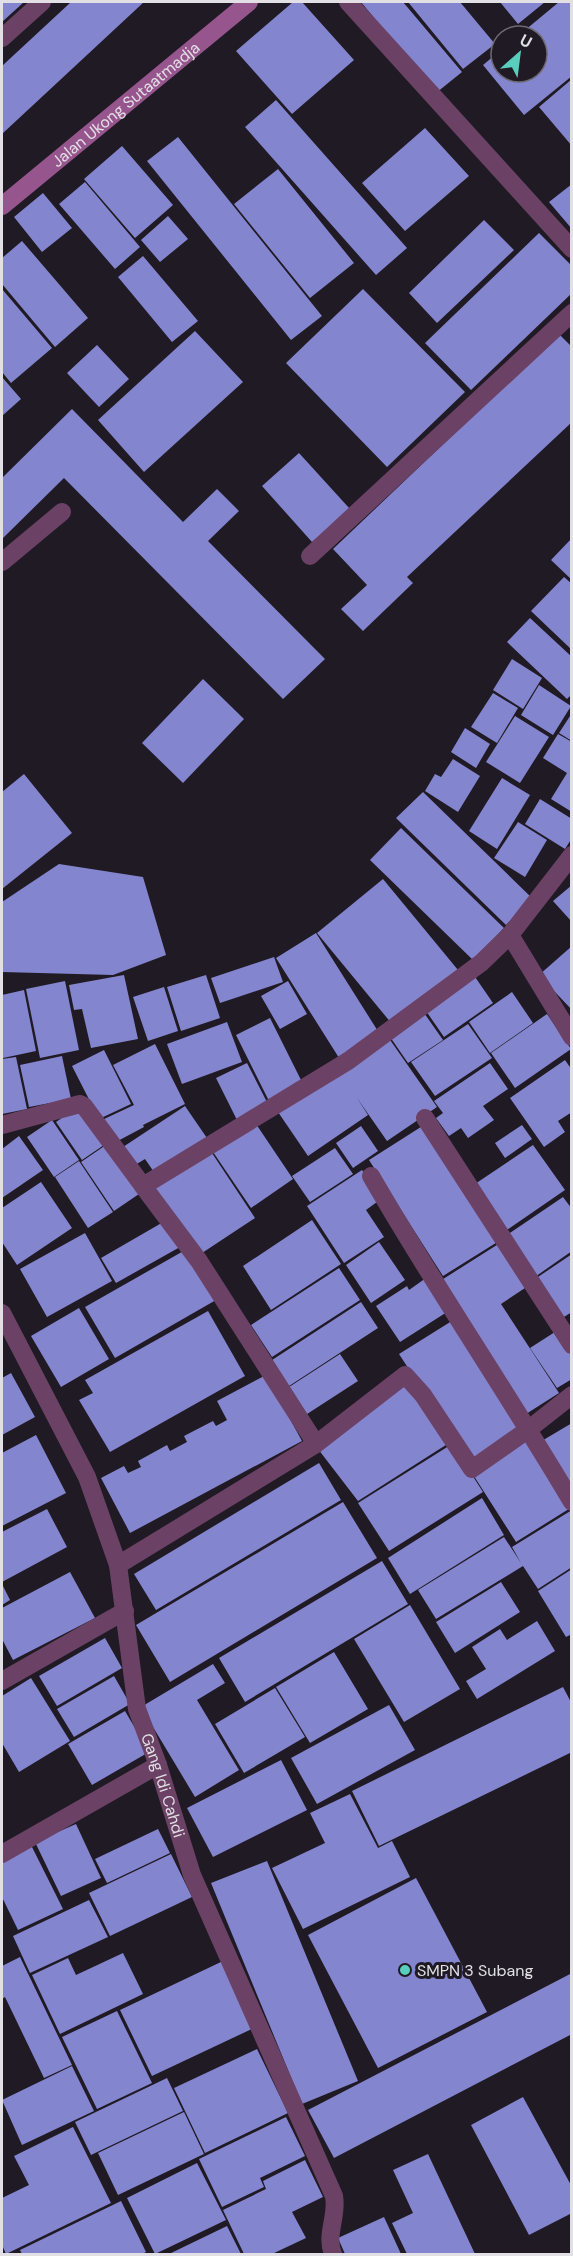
<svg xmlns="http://www.w3.org/2000/svg" width="573" height="2256" viewBox="0 0 573 2256" font-family="'DM Sans',sans-serif">
<rect width="100%" height="100%" fill="#1f1a23"/>
<path fill="#8485cf" d="M2 2H24L2 22Z
M71 2H144L2 134V66Z
M293 2H302L354 60 292 114 236 51Z
M361 2H403L462 72 436 93Z
M408 2H460L495 44 463 69Z
M500 2H545L518 24Z
M559 2H572V76L524 115 483 65 501 50V72H537V36H518Z
M572 79V146L539 107Z
M276 100 407 248 376 275 245 127Z
M425 128 469 176 405 231 362 183Z
M178 137 322 316 291 340 147 161Z
M122 146 173 205 135 238 84 179Z
M278 169 354 263 310 298 234 204Z
M85 182 140 247 115 269 59 204Z
M572 184V229L549 202Z
M43 193 72 228 42 252 14 217Z
M168 216 188 239 160 262 141 240Z
M484 220 514 250 437 323 409 293Z
M539 233 572 266V293L471 390 425 343Z
M22 241 88 318 55 347 2 284V258Z
M143 256 198 321 172 342 118 277Z
M2 289 52 348 11 383 2 372Z
M363 289 465 392 387 467 286 363Z
M195 331 243 382 144 472 98 420Z
M559 334 572 347V422L407 577 413 583 363 631 341 609 367 585 333 549Z
M97 345 129 379 99 407 67 373Z
M2 377 21 399 2 416Z
M72 409 183 522 217 489 239 511 208 541 325 659 283 699 64 478 2 539V478Z
M299 453 350 509 312 542 262 486Z
M572 538V580L551 560Z
M564 577 572 584V650L531 611Z
M530 618 572 657V694L567 699 507 642Z
M512 659 542 678 523 709 493 690Z
M203 679 244 719 183 783 142 743Z
M539 685 571 706 553 735 521 715Z
M493 693 518 708 497 743 471 727Z
M572 713V741L559 733Z
M515 716 549 737 520 783 486 762Z
M465 728 490 744 476 768 451 752Z
M558 734 572 742V812L551 799 567 773 543 758Z
M453 759 480 776 458 812 425 791 435 774 441 777Z
M24 774 72 833 2 889V792Z
M502 778 530 795 497 849 469 831Z
M423 792 532 898 506 925 396 818Z
M540 799 572 819V838L565 849 525 824Z
M518 822 547 840 525 877 494 858Z
M401 828 504 928 473 960 370 860Z
M59 864 143 877 166 955 113 975 2 972V902Z
M383 879 458 970 392 1024 317 933Z
M572 885V922L553 901Z
M316 933 381 1036 341 1061 276 958Z
M572 946V1010L539 975Z
M274 957 283 982 220 1003 211 978Z
M473 974 493 1003 444 1037 424 1008Z
M124 975 138 1039 91 1048 82 1009 74 1010 69 985Z
M206 975 220 1018 181 1031 167 987Z
M65 981 79 1050 40 1058 26 989Z
M288 981 307 1014 280 1029 261 996Z
M164 987 178 1031 148 1041 133 997Z
M24 990 36 1051 3 1058 2 995Z
M512 992 533 1023 490 1053 469 1022Z
M422 1010 443 1040 408 1063 388 1034Z
M547 1014 571 1049 515 1088 491 1053Z
M270 1018 303 1084 269 1101 236 1035Z
M227 1022 242 1062 182 1084 167 1044Z
M468 1024 492 1058 435 1096 411 1062Z
M388 1037 437 1107 387 1141 357 1098 368 1115 308 1156 278 1112Z
M155 1044 185 1104 143 1125 144 1127 114 1143 102 1120 134 1105 113 1065Z
M104 1050 131 1104 99 1119 72 1066Z
M62 1056 71 1099 29 1107 20 1065Z
M16 1057 27 1109 2 1114V1059Z
M565 1060 572 1070V1112L558 1121 565 1132 544 1147 510 1098Z
M247 1063 269 1106 238 1122 216 1078Z
M490 1063 508 1089 483 1106 494 1120 468 1138 461 1128 449 1136 436 1118 443 1113 434 1101Z
M185 1106 209 1141 156 1175 145 1159 135 1165 123 1147Z
M78 1107 104 1145 82 1160 56 1122Z
M52 1120 79 1160 54 1177 27 1137Z
M254 1121 293 1179 251 1208 211 1149Z
M424 1125 499 1241 443 1276 369 1160Z
M522 1125 532 1139 505 1158 495 1143Z
M361 1126 378 1151 353 1168 336 1143Z
M19 1136 43 1170 2 1198V1149Z
M106 1145 139 1194 114 1211 81 1162Z
M533 1145 565 1190 504 1232 472 1186Z
M335 1148 353 1174 310 1202 292 1176Z
M210 1150 255 1218 199 1255 154 1187Z
M79 1161 113 1212 88 1228 55 1177Z
M362 1170 381 1199 366 1210 384 1237 344 1263 307 1206Z
M41 1182 72 1228 17 1265 2 1242V1208Z
M563 1197 572 1209V1251L532 1279 504 1237Z
M312 1220 341 1264 271 1310 243 1266Z
M165 1221 180 1247 116 1283 101 1258Z
M85 1233 112 1281 47 1317 20 1269Z
M379 1242 405 1280 371 1303 346 1265Z
M500 1243 528 1286 501 1304 559 1393 526 1414 440 1281Z
M187 1249 216 1300 115 1358 85 1307Z
M572 1254V1312L559 1320 532 1281Z
M339 1268 360 1300 272 1357 251 1325Z
M426 1278 447 1312 400 1342 376 1306 407 1286 409 1290Z
M361 1302 378 1328 286 1388 269 1362Z
M79 1308 109 1359 61 1387 31 1336Z
M208 1311 245 1376 110 1452 79 1400 93 1393 85 1380Z
M455 1319 526 1428 470 1463 399 1354Z
M558 1330 572 1352V1379L557 1388 530 1348Z
M340 1354 358 1381 304 1416 286 1389Z
M11 1373 35 1417 2 1435V1378Z
M266 1375 302 1441 130 1533 101 1478 124 1466 128 1473 141 1467 138 1461 167 1445 170 1451 187 1442 184 1436 213 1421 216 1426 227 1420 217 1401Z
M404 1383 449 1443 358 1501 318 1449Z
M572 1423V1493L540 1442Z
M36 1435 66 1493 2 1526V1453Z
M528 1438 572 1507 516 1542 472 1473Z
M452 1444 483 1492 389 1551 358 1503Z
M319 1463 341 1500 156 1610 134 1574Z
M482 1498 504 1535 410 1594 388 1558Z
M343 1502 377 1558 170 1682 136 1625Z
M47 1509 67 1547 2 1582V1532Z
M572 1510V1567L538 1589 523 1566 436 1619 418 1590 504 1537 521 1563 512 1547Z
M382 1561 408 1604 245 1702 219 1658Z
M572 1569V1634L566 1637 538 1591Z
M70 1572 95 1618 13 1660 2 1639V1608Z
M501 1582 520 1612 455 1653 436 1622Z
M2 1584 10 1600 2 1605Z
M410 1605 460 1689 404 1722 354 1639Z
M537 1621 555 1651 477 1699 466 1681 486 1669 472 1647 500 1629 507 1640Z
M105 1638 122 1668 57 1706 39 1676Z
M334 1652 368 1709 310 1743 276 1687Z
M213 1664 225 1683 197 1700 239 1770 195 1797 141 1707Z
M114 1676 130 1704 74 1737 57 1709Z
M31 1678 70 1741 19 1772 2 1743V1696Z
M563 1687 572 1704V1752L379 1846 352 1791Z
M275 1688 305 1737 244 1773 215 1724Z
M389 1705 415 1750 317 1804 291 1758Z
M125 1711 149 1752 92 1785 68 1744Z
M281 1760 307 1810 213 1857 187 1808Z
M350 1794 378 1848 392 1841 410 1877 303 1929 272 1868 325 1843 310 1813Z
M76 1824 101 1878 61 1896 35 1842Z
M158 1829 170 1853 107 1883 95 1859Z
M31 1845 63 1909 18 1930 2 1897V1859Z
M171 1854 192 1897 110 1936 89 1893Z
M267 1861 358 2081 302 2104 211 1883Z
M416 1878 487 2012 378 2068 308 1935Z
M89 1900 108 1937 30 1973 13 1936Z
M123 1953 143 1994 60 2034 32 1975 68 1958 76 1975Z
M20 1957 72 2065 44 2078 5 1997 2 1999V1966Z
M223 1961 256 2027 152 2076 120 2010Z
M572 1973V2034L334 2158 308 2110Z
M117 2011 152 2083 97 2109 62 2037Z
M257 2049 288 2113 205 2153 174 2088Z
M72 2066 94 2111 22 2145 2 2100Z
M167 2078 183 2111 91 2155 75 2122Z
M523 2097 572 2187V2213L529 2235 471 2125Z
M184 2112 204 2154 118 2195 98 2153Z
M286 2117 305 2156 260 2178 264 2187 222 2207 199 2159Z
M73 2127 111 2203 6 2254 2 2245V2198L29 2185 14 2156Z
M428 2154 475 2254H407L392 2223 413 2213 393 2170Z
M305 2160 323 2197 292 2212 306 2238 272 2254H244L223 2210 266 2189 263 2181Z
M197 2163 226 2220 155 2254 127 2198Z
M121 2201 146 2252 142 2254H22L20 2250Z
M384 2217 401 2254H345L338 2238Z
M227 2226 241 2254H169Z"/>
<g fill="none" stroke-linecap="round" stroke-linejoin="round">
<g stroke="#6b4265" stroke-width="18">
<path d="M348 2 572 249"/>
<path d="M2 38 42 2"/>
<path d="M310 556 572 313"/>
<path d="M2 562 62 512"/>
<path d="M510 935 572 1037"/>
<path d="M425 1118 572 1345"/>
<path d="M2 1125 80 1104 84 1106 143 1186 348 1061 481 963 510 935 572 855"/>
<path d="M371 1176C435 1287 507 1392 572 1502"/>
<path d="M143 1186 199 1261 316 1444"/>
<path id="s1" d="M2 1313 87 1477 118 1565 137 1709 158 1765 192 1875 334 2196C338 2216 325 2235 333 2254"/>
<path d="M118 1565 316 1444 405 1375 423 1395 472 1469 529 1429 572 1395"/>
<path d="M2 1681 125 1611"/>
<path d="M2 1854 158 1765"/>
</g>
<path stroke="#97558e" stroke-width="18" id="s2" d="M2 206 249 2"/>
</g>
<circle fill="#5acebd" stroke="#1f1a23" stroke-width="2" cx="405" cy="1970" r="6"/>
<g text-anchor="middle" dominant-baseline="central" stroke-width="6" stroke-linejoin="round" paint-order="stroke">
<g font-size="16" fill="#e2dfe5" stroke="#1f1a23">
<text stroke="none"><textPath href="#s2" startOffset="160">Jalan Ukong Sutaatmadja</textPath></text>
<text stroke="none"><textPath href="#s1" startOffset="504">Gang Idi Cahdi</textPath></text>
</g>
<g font-size="16" fill="#e2dfe5" stroke="#1f1a23" text-anchor="start">
<text x="417" y="1970">SMPN 3 Subang</text>
</g>
</g>
<rect width="573" height="2256" fill="none" stroke="#e2dfe5" stroke-width="6"/>
<g transform="translate(519 54) rotate(28)"><circle r="28" fill="#1f1a23" stroke="#6d6971" stroke-width="1.5"/>
<path d="M0-4.5L10 22L0 15L-10 22Z" fill="#5acebd"/>
<text y="-9" font-size="16" font-weight="bold" text-anchor="middle" fill="#e2dfe5">U</text>
</g>
</svg>
